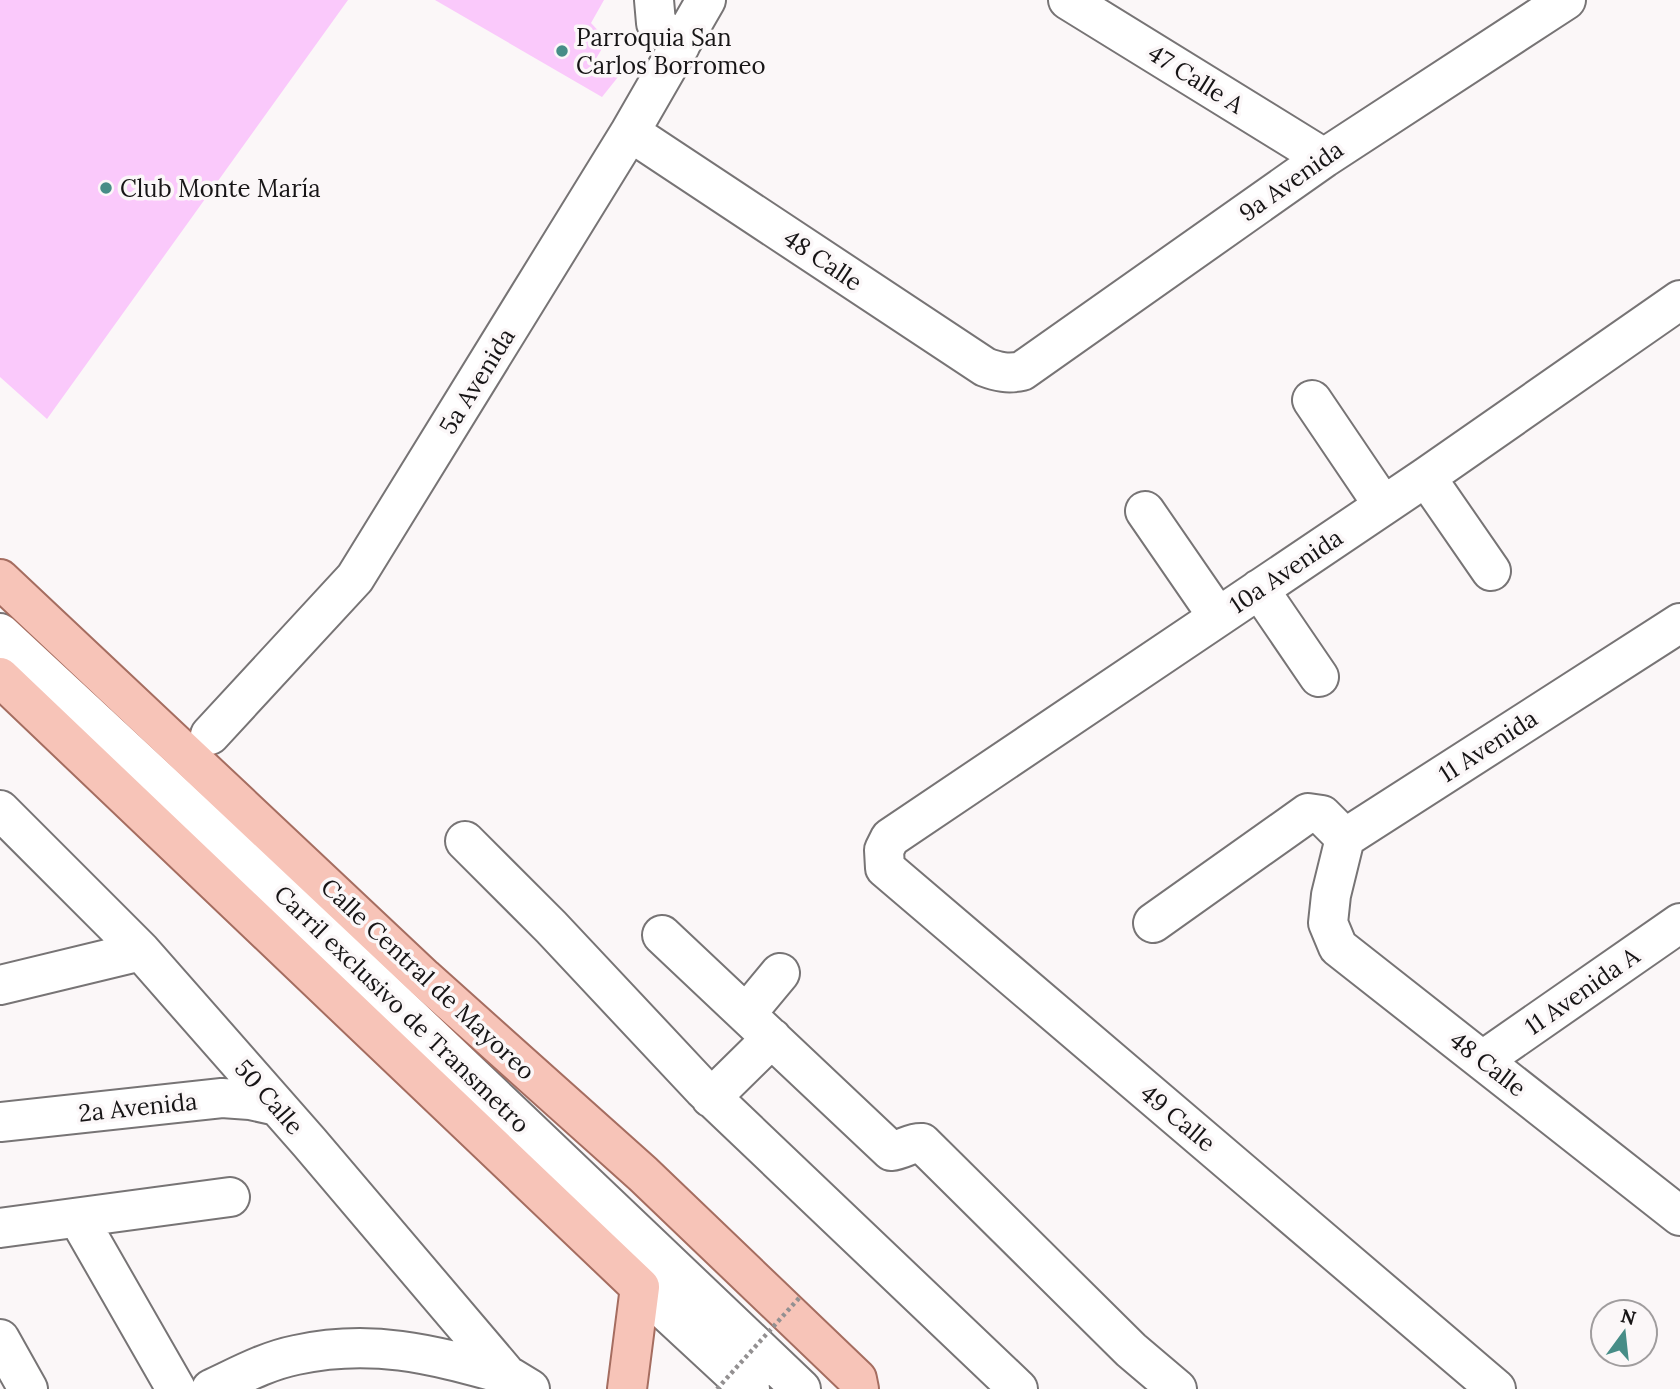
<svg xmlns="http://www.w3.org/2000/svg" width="1680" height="1389" viewBox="0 0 1680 1389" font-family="Lora,serif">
<rect width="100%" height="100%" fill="#fbf7f8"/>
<path fill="#fac9fb" d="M0 0H348L47 419 0 377Z
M435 0H604L591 23 607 40 594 62 618 77 602 97Z"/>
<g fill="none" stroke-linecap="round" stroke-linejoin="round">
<defs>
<path id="minor" d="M654 0 656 23 680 46
M1068 0 1324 158
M630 132 985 367C998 372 1008 374 1022 371L1324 158 1566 0
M1312 400 1383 505
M1426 477 1491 571
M1145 511 1218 617
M1259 589 1319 677
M1680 623 1345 838 1331 895 1328 923 1338 947 1680 1216
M0 633 274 887 801 1389
M210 735 355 578 630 132 706 0
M0 810 141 951 309 1142 507 1375 530 1389
M465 841 551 927 703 1089 1018 1389
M1153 923 1308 813 1322 815 1345 838
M662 935 891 1151C903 1150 911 1142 922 1143L1131 1350 1177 1389
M0 985 141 951
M746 1014 780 973
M1483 1060 1680 923
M711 1098 772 1038
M0 1122 222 1098 250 1100 277 1106
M78 1218 176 1389
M0 1228 230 1197
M640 1287 750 1389
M0 1339 28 1389
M211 1389C239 1376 266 1361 296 1355 374 1338 433 1355 507 1375
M1496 1389 885 868 884 850 890 838 1426 477 1680 300"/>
<path id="major" d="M0 579 424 978 643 1174 857 1379 859 1389
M0 677 640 1287 627 1389"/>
</defs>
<use href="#minor" stroke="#777475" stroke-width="42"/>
<use href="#major" stroke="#a56d60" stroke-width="42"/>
<use href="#minor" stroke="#fff" stroke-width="38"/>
<use href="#major" stroke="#f7c4b8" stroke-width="38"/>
<path stroke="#939091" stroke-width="4.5" stroke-dasharray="3.5 3.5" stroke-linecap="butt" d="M717 1389 800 1297"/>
</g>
<g fill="#478d87" stroke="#fbf7f8" stroke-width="2.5">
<circle cx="562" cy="51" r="7"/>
<circle cx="106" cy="188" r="7"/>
</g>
<g text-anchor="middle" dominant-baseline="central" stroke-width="7" stroke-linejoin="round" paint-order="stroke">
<g font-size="24" fill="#171516" stroke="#fbf7f8" text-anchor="start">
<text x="576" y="37">Parroquia San<tspan x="576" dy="28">Carlos Borromeo</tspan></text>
<text x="120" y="188">Club Monte María</text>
</g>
<g font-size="24" fill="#171516" stroke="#fbf7f8">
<text transform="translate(1196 79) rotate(32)">47 Calle A</text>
<text transform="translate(1291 181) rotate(-35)">9a Avenida</text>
<text transform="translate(823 260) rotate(34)">48 Calle</text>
<text transform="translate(477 381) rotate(-58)">5a Avenida</text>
<text transform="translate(1286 571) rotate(-34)">10a Avenida</text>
<text transform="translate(1488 746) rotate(-33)">11 Avenida</text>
<text transform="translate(428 979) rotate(43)">Calle Central de Mayoreo</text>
<text transform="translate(1582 991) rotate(-35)">11 Avenida A</text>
<text transform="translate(402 1009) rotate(44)">Carril exclusivo de Transmetro</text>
<text transform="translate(1488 1064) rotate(38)">48 Calle</text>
<text transform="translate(269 1097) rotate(49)">50 Calle</text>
<text transform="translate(138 1107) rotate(-6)">2a Avenida</text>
<text transform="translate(1178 1118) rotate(40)">49 Calle</text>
</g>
</g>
<g transform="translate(1624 1333) rotate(15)"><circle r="33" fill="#fbf7f8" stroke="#a09d9e" stroke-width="2"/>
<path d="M0-5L12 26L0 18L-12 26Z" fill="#478d87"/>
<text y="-10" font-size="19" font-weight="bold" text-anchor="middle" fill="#171516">N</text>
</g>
</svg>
